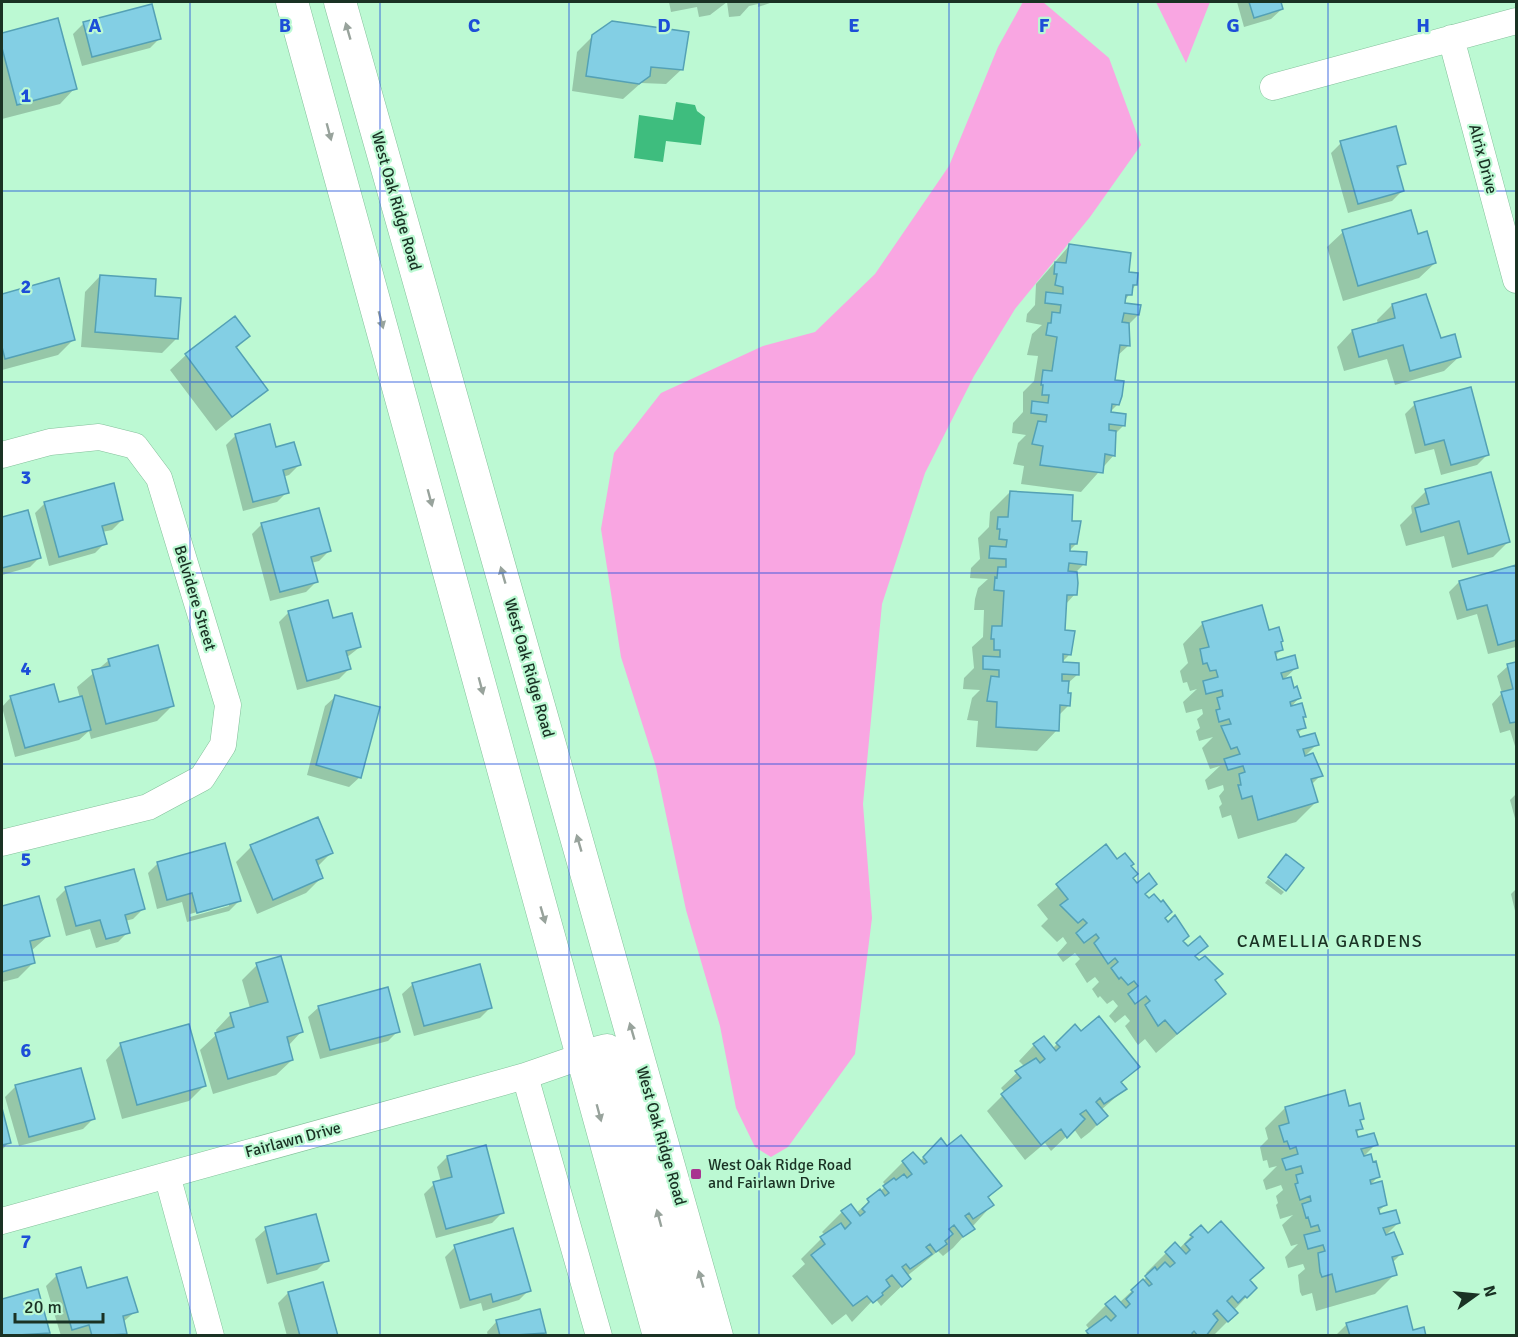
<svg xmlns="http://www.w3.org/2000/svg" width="1518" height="1337" viewBox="0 0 1518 1337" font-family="Signika,sans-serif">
<rect width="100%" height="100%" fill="#bcf9d3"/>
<path fill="#f9a6e2" d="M1023 2H1043L1109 58 1141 145 1090 217 1015 309 974 376 925 473 882 604 863 804 872 918 855 1054 788 1147 771 1157 755 1147 736 1108 720 1026 686 910 656 767 621 657 601 529 614 453 661 393 763 346 815 332 875 274 949 166 998 47Z
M1156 2H1210L1186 63Z"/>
<path fill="#3ebd7e" d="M676 102 695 105 697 111 705 117 701 145 666 141 663 162 634 158 639 115 673 120Z"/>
<path fill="#0003" fill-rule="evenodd" d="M669 2H773L758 7V4L749 6 740 16 729 17 727 2 710 15 699 17 697 7 671 12Z
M1237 2H1279L1282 9 1271 19 1244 27Z
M151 6 160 38 150 48 82 66 73 34 83 24Z
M57 20 75 88 60 104 2 119V35Z
M593 36 682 69 666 84 641 83 623 99 572 91 577 52Z
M1341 143 1404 163 1397 170 1402 191 1392 201 1348 213 1331 153Z
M1343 232 1417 236 1435 263 1419 278 1343 301 1327 247Z
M1069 246 1127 273 1136 284 1124 302 1138 315 1128 325V346L1116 357 1113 381 1118 404 1109 413 1124 425 1115 434 1114 455 1081 492 1021 484 1024 466 1013 464 1018 443 1026 435 1012 433 1013 423 1023 412V392L1034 381 1038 356 1027 355 1032 334 1042 325 1026 322 1027 314 1035 305 1036 284Z
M100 276 154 297 177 338 162 353 81 347 85 292Z
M58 280 73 340 58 355 2 370V295Z
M1392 305 1440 340 1460 356 1444 371 1395 385 1387 359 1344 371 1337 347 1352 331 1378 325 1377 320Z
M235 318 248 336 236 349 266 390 216 431 170 370 186 355Z
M1415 404 1487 455 1477 465 1441 475 1434 449 1415 454 1405 414Z
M236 435 275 449 299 465 289 475 283 477 287 492 277 502 243 511 226 445Z
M1426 491 1508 542 1493 557 1452 568 1444 536 1406 546 1400 525 1412 513 1411 506Z
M1010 492 1070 522 1076 544 1067 553 1084 564 1075 573V594L1065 605 1063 632 1070 654 1061 663 1077 675 1067 684 1069 705 1058 716 1057 730 1037 751 976 747 978 721 967 720 972 698 980 690 963 689 964 678 974 668 972 647 983 637 984 610H974L975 599 978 588 988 579 970 578 971 568 980 559 978 538 989 527 990 512Z
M45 503 122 520 112 530 102 532 105 543 95 553 49 566 35 513Z
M27 512 40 557 30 567 2 575V519Z
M262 524 329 551 319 561 311 563 316 582 306 592 270 601 252 534Z
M1516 567V647L1488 654 1477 614 1457 620 1449 592 1459 582Z
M289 612 332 620 360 647 346 658 349 669 339 679 297 690 279 622Z
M1203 623 1268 631 1279 643 1281 650 1275 656 1276 662 1297 667 1283 680 1299 698 1289 709 1304 716 1302 719 1304 727 1297 734 1299 739 1317 744 1304 757 1321 775 1311 785 1316 802 1296 822 1238 839 1231 815 1222 818 1219 807 1222 804 1219 796 1224 790 1223 785 1208 790 1205 780 1220 766 1210 769 1202 748 1213 737 1199 741 1196 731 1200 728 1197 719 1203 714 1202 709 1186 713 1183 702 1197 689 1190 691 1187 682 1183 683 1180 671 1188 663 1183 644Z
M109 660 172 706 157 721 91 739 89 731 79 740 15 757 2 707 11 697 58 704 80 698 77 687Z
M1516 663V745L1515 746 1510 730 1500 733 1492 704 1502 693 1497 676 1508 666Z
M336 696 360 777 349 787 307 775 325 706Z
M1516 794V822L1510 800Z
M1105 846 1117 861 1129 866 1131 879 1137 885 1155 884 1144 895 1187 948 1206 946 1194 957 1224 994 1156 1053 1145 1039 1138 1045 1125 1026 1130 1021 1125 1015 1115 1023 1109 1016 1118 1006 1113 1000 1107 1004 1100 996 1098 998 1092 989 1099 982 1095 977 1087 983 1075 964 1080 959 1075 953 1063 962 1057 954 1067 943 1063 937 1057 942 1041 926 1048 919 1037 905Z
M251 847 331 853 317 867 321 878 306 893 257 914 236 862Z
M158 863 239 901 229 911 187 922 182 902 157 909 148 873ZM229 903V906L190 917V914Z
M1268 879 1284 892 1281 895 1265 883Z
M66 889 143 909 133 919 125 921 128 932 118 942 96 948 90 929 66 936 56 899Z
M1516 889V915L1511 894Z
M38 897 48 936 31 951 34 962 18 978 2 982V907Z
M257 965 302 1031 288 1046 292 1060 276 1075 213 1094 200 1050 217 1034 216 1030 231 1014 250 1008 242 980Z
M413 984 490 1008 480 1018 414 1036 402 994Z
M319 1007 398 1031 388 1041 320 1059 308 1017Z
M1075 1026 1080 1033 1138 1067 1121 1083 1125 1089 1101 1110 1106 1116 1090 1132 1081 1139 1074 1129 1051 1151 1045 1143 1025 1160 987 1111 1005 1093 1001 1088 1024 1066 1019 1061 1034 1045 1052 1049Z
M121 1044 204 1086 189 1101 122 1119 106 1060Z
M80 1069 93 1119 83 1129 19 1146 5 1097 15 1087Z
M1285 1108H1348L1362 1119 1359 1122 1361 1128 1356 1133 1357 1139 1376 1144 1363 1157 1379 1176 1369 1186 1385 1205 1378 1212 1379 1216 1398 1223 1384 1237 1401 1254 1392 1263 1395 1274 1375 1294 1316 1311 1312 1293 1302 1296 1300 1292 1298 1275 1305 1269 1303 1264 1288 1268 1285 1257 1298 1244 1291 1246 1282 1225 1293 1215 1280 1219 1276 1205 1278 1203 1276 1196 1283 1190 1281 1185 1266 1190 1263 1180 1277 1166 1269 1168 1267 1160 1263 1161 1260 1147 1268 1139 1265 1128Z
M2 1114 9 1142 2 1150Z
M941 1140 947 1148 1000 1186 987 1199 992 1205 953 1248 943 1256 938 1251 907 1276 909 1279 881 1306 875 1298 852 1322 846 1314 832 1325 792 1276 805 1264 801 1259 825 1235 822 1232 842 1212 856 1213 886 1186 883 1182 903 1162H919Z
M447 1157 502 1213 492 1223 436 1238 424 1194 434 1184 441 1182 437 1167Z
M266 1229 327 1260 317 1270 267 1284 255 1239Z
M1191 1236 1255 1288 1234 1310 1236 1313 1213 1336H1084L1090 1330 1086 1325 1106 1305 1119 1303 1148 1276 1146 1273 1166 1253 1175 1245 1179 1249Z
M455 1247 529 1290 519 1300 483 1311 481 1303 460 1309 445 1257Z
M80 1269 86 1290 136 1311 123 1322 126 1333 123 1336H61L46 1286 56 1276Z
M37 1291 48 1332 45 1336H2V1301Z
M288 1293 337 1336H287L278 1303Z
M497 1321 545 1333 542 1336H488L487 1332Z
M1347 1324 1412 1332 1424 1336H1335Z"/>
<path fill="#83cfe4" stroke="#54a1b5" stroke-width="1.5" d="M1249 2H1281L1283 9 1254 18Z
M152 4 161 39 92 57 83 22Z
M58 18 77 89 17 105 2 48V33Z
M612 21 689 32 683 70 651 67 650 76 639 84 586 76 592 35Z
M1396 126 1406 164 1397 166 1404 191 1358 204 1340 141Z
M1411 210 1418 234 1427 231 1436 263 1358 286 1342 230Z
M1069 244 1131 253 1129 272 1138 273 1137 285H1133L1132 295H1126L1125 303 1141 305 1139 315 1124 313 1122 322 1129 323 1130 346 1120 345 1115 380 1124 381 1122 396 1119 405 1112 404 1111 412 1126 414 1125 426 1109 424V430L1116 431 1115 456 1105 454 1103 473 1040 465 1043 446 1032 444 1038 421 1046 422 1047 415 1031 413 1032 401 1048 403 1049 395H1042L1043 385H1041L1043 370 1052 371 1057 337 1046 335 1048 323H1051L1052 312 1060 313 1061 305 1045 303 1046 292 1063 294V287L1055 285 1057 274H1054L1055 262 1066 263Z
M100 275 156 279 155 296 181 298 178 339 95 332Z
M59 278 75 340 5 359 2 347V294Z
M1426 294 1441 338 1455 334 1461 357 1410 371 1403 345 1359 357 1352 330 1395 318 1392 304Z
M235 316 250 336 236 347 268 390 232 417 185 354Z
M1471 387 1489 455 1451 465 1444 440 1425 445 1414 402Z
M270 424 276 447 294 442 301 465 283 470 289 493 253 502 235 434Z
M1491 472 1510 542 1468 554 1459 521 1421 532 1415 508 1429 504 1425 489Z
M114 483 123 520 102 526 107 544 59 557 44 502Z
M1010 491 1073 495 1072 521H1081L1077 544H1070V551L1087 552 1086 565 1069 563 1068 571 1077 572 1078 583 1077 595H1067L1065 630 1075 631 1071 655 1063 654V662L1079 663V675L1062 674V681H1069L1068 693H1071L1070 706 1060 705 1059 731 996 727 997 702 987 701 991 676 999 677V670L983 669V656L1000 657V650H994V639H991L992 626H1002L1004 591 994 590 995 577 997 578 998 567H1006V559L989 558 990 546 1006 547 1007 540 999 539 1000 529H997L998 517H1008Z
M319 508 331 551 311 557 318 582 280 592 261 523Z
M28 510 41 558 2 568V517Z
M1516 565V640L1498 645 1487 605 1467 610 1459 581Z
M328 600 333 618 352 613 361 647 346 651 351 669 307 681 288 611Z
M1262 605 1269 630 1279 627 1283 641 1281 642 1283 650 1275 652 1277 660 1295 655 1298 668 1281 673 1283 679 1291 677 1294 688 1297 686 1301 698 1290 702 1291 706 1302 703 1306 717H1303L1306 728 1297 730 1300 737 1315 733 1319 745 1303 749 1305 756 1313 753 1323 776 1311 779 1318 802 1258 820 1252 796 1242 799 1238 785H1241L1239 774 1245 772 1243 766 1228 770 1224 759 1240 754 1237 747 1231 749 1221 726 1231 724 1229 719 1219 722 1216 710 1220 709 1217 698 1223 696 1222 690 1206 694 1203 681 1218 677 1216 670 1210 671 1207 663 1203 664 1200 649 1209 647 1202 622Z
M158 645 174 706 106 724 92 670 110 666 108 659Z
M1516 662V722L1510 723 1501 692 1513 689 1507 664Z
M54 684 59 702 82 696 91 730 25 748 10 696Z
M335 695 380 707 361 778 316 765Z
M318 817 333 853 316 860 323 878 273 900 250 845Z
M225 843 241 901 197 913 192 893 167 900 157 862Z
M1106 844 1117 859 1125 853 1134 864 1131 866 1138 874 1133 878 1137 883 1149 873 1157 884 1145 894 1149 898 1154 894 1161 902 1163 900 1172 912 1165 918 1168 922 1175 915 1189 936 1183 941 1188 946 1200 936 1208 946 1195 956 1199 960 1205 956 1223 974 1215 980 1226 994 1177 1034 1165 1020 1158 1026 1145 1005 1150 1001 1146 996 1135 1004 1128 994 1138 986 1134 981 1128 985 1121 977 1119 979 1111 968 1118 962 1115 958 1108 964 1094 943 1099 938 1096 934 1084 943 1076 933 1087 923 1083 919 1078 923 1060 905 1068 899 1056 884Z
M1286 854 1304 868 1286 891 1268 877Z
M134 869 145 909 125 915 130 933 106 939 100 920 76 926 65 887Z
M39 896 50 936 30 941 35 963 2 972V906Z
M281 956 303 1032 287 1037 293 1060 228 1079 215 1033 234 1027 230 1013 268 1002 256 963Z
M480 964 492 1008 424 1026 412 983Z
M388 987 400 1032 330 1050 318 1006Z
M1099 1016 1140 1067 1121 1082 1127 1089 1104 1104 1100 1098 1096 1102 1108 1116 1097 1125 1086 1110 1080 1114 1085 1119 1067 1138 1061 1129 1041 1145 1001 1094 1021 1078 1015 1071 1036 1058 1040 1063 1045 1059 1033 1044 1044 1036 1056 1051 1060 1047 1056 1043 1075 1024 1081 1031Z
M189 1024 206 1086 137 1105 120 1043Z
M81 1068 95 1119 29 1137 15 1085Z
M1345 1090 1349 1106 1360 1103 1364 1119 1360 1120 1363 1129 1356 1130 1358 1137 1374 1133 1378 1145 1361 1149 1364 1156 1371 1154 1373 1162 1376 1161 1380 1177 1370 1180 1371 1184 1382 1181 1387 1205 1378 1208 1380 1214 1396 1210 1400 1223 1383 1228 1386 1235 1394 1232 1403 1254 1392 1257 1397 1275 1336 1292 1332 1274 1322 1277 1320 1272 1318 1253 1325 1251 1323 1245 1308 1249 1304 1235 1320 1231 1318 1225 1311 1227 1308 1217 1306 1218 1302 1204 1311 1201 1310 1196 1300 1200 1295 1184 1298 1183 1296 1175 1303 1173 1301 1166 1286 1170 1282 1159 1298 1154 1296 1147 1290 1149 1287 1141 1284 1142 1279 1126 1289 1123 1285 1107Z
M2 1108 11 1143 2 1145Z
M961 1135 1002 1186 988 1197 994 1205 973 1219 969 1213 965 1216 975 1229 963 1237 954 1225 949 1229 953 1234 945 1241 947 1244 936 1252 930 1244 926 1247 932 1254 910 1269 906 1264 902 1267 911 1279 902 1287 892 1275 886 1280 890 1286 882 1293 883 1295 873 1303 867 1296 853 1306 811 1255 825 1244 820 1237 841 1223 845 1229 851 1223 841 1211 851 1204 860 1216 865 1212 862 1209 869 1202 867 1199 880 1189 885 1196 889 1193 883 1186 894 1178 896 1180 904 1174 907 1178 912 1174 902 1161 913 1152 924 1164 927 1162 923 1157 941 1138 947 1146Z
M486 1145 504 1213 446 1229 433 1182 452 1177 447 1156Z
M316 1214 329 1261 277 1274 265 1227Z
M1221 1221 1264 1268 1250 1280 1257 1288 1247 1298 1245 1296 1238 1303 1232 1296 1227 1301 1238 1313 1228 1322 1217 1310 1213 1314 1218 1320 1206 1336H1198L1194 1331 1192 1333 1194 1336H1090L1086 1331 1106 1316 1111 1321 1116 1316 1105 1304 1115 1296 1126 1308 1130 1304 1126 1299 1133 1292 1131 1290 1143 1279 1149 1286 1152 1284 1145 1276 1155 1267 1157 1270 1165 1262 1170 1267 1175 1263 1165 1252 1175 1242 1186 1254 1190 1250 1185 1244 1193 1237 1190 1235 1201 1225 1208 1233Z
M513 1228 531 1291 493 1302 491 1294 470 1300 454 1245Z
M81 1267 87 1288 127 1277 138 1312 123 1316 127 1334 92 1336 89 1325 72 1330 56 1274Z
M323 1282 338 1336H300L288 1292Z
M38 1289 50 1333 2 1336V1299Z
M1407 1306 1413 1330 1424 1327 1426 1336H1350L1346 1323Z
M540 1309 546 1333 500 1336 496 1320Z"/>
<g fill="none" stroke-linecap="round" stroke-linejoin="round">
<defs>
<path id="minor" d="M1451 38 1516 280
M1273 87 1516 21
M2 455 50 442 99 437 135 446 159 478 228 705 223 745 202 778 148 807 2 843
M525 1076 599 1336
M167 1175 211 1336
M2 1221 525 1076 583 1056"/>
<path id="tertiary" d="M292 2 659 1336
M340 2 717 1336
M583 1056 607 1050 615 1056 691 1336"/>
</defs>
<use href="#minor" stroke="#84c09b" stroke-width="27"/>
<use href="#tertiary" stroke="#84c09b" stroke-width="33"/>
<use href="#minor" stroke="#fff" stroke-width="26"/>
<use href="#tertiary" stroke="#fff" stroke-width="32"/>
</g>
<defs><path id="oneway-solid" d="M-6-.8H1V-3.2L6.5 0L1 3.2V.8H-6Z" transform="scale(1.5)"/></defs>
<g fill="#98a39c">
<use href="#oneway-solid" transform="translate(348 31) rotate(-106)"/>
<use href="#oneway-solid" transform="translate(329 132) rotate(75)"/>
<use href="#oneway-solid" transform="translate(381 320) rotate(75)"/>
<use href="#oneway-solid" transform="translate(430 498) rotate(75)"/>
<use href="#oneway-solid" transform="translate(503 575) rotate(-106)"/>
<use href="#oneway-solid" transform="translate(481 686) rotate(75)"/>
<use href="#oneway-solid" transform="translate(579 843) rotate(-106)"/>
<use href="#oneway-solid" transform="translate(543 915) rotate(74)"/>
<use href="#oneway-solid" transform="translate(632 1031) rotate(-106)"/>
<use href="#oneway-solid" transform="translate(599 1113) rotate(75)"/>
<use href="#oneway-solid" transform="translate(659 1218) rotate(-105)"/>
<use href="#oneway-solid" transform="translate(701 1279) rotate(-106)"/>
</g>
<path fill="none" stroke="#1d4ed8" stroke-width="1.5" stroke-opacity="0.55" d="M190 2V1336M380 2V1336M569 2V1336M759 2V1336M949 2V1336M1138 2V1336M1328 2V1336M2 191H1516M2 382H1516M2 573H1516M2 764H1516M2 955H1516M2 1146H1516"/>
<rect fill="#a83590" stroke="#bcf9d3" stroke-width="2" x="690" y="1168" width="12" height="12" rx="3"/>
<g text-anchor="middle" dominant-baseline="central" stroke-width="4.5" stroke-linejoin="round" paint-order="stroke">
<g font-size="16" fill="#1a3224" stroke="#bcf9d3">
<text transform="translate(1483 159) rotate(75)">Alrix Drive</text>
<text transform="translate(396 201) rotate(74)">West Oak Ridge Road</text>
<text transform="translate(195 598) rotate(73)">Belvidere Street</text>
<text transform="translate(529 668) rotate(74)">West Oak Ridge Road</text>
<text transform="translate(661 1136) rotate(74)">West Oak Ridge Road</text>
<text transform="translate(293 1140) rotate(-15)">Fairlawn Drive</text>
</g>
<g font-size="16" fill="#1a3224" stroke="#bcf9d3" text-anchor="start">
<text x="708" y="1165">West Oak Ridge Road<tspan x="708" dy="18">and Fairlawn Drive</tspan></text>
</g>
<g font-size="18" letter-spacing="1.5" fill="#1a3224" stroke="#bcf9d3">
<text x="1330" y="941">CAMELLIA GARDENS</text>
</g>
</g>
<g font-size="20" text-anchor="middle" font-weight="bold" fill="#1d4ed8" stroke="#bcf9d3" stroke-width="4.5" stroke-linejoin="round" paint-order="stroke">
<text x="95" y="32">A</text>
<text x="285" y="32">B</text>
<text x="474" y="32">C</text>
<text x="664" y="32">D</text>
<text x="854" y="32">E</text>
<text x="1044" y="32">F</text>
<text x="1233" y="32">G</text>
<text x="1423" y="32">H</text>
<text x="26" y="102">1</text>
<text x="26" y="293">2</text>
<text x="26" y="484">3</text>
<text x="26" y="675">4</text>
<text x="26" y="866">5</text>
<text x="26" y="1057">6</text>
<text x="26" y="1248">7</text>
</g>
<rect width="1518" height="1337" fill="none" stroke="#1a3224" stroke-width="6"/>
<g transform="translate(1476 1295) rotate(75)" stroke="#bcf9d3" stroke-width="4.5" paint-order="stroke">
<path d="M0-4.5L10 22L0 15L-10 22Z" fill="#1a3224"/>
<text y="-9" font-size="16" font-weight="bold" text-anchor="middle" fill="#1a3224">N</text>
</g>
<path d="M15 1313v9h88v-9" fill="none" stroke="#1a3224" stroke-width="3"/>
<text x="24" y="1313" font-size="18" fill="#1a3224" stroke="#bcf9d3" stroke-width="4.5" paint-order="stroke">20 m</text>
</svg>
